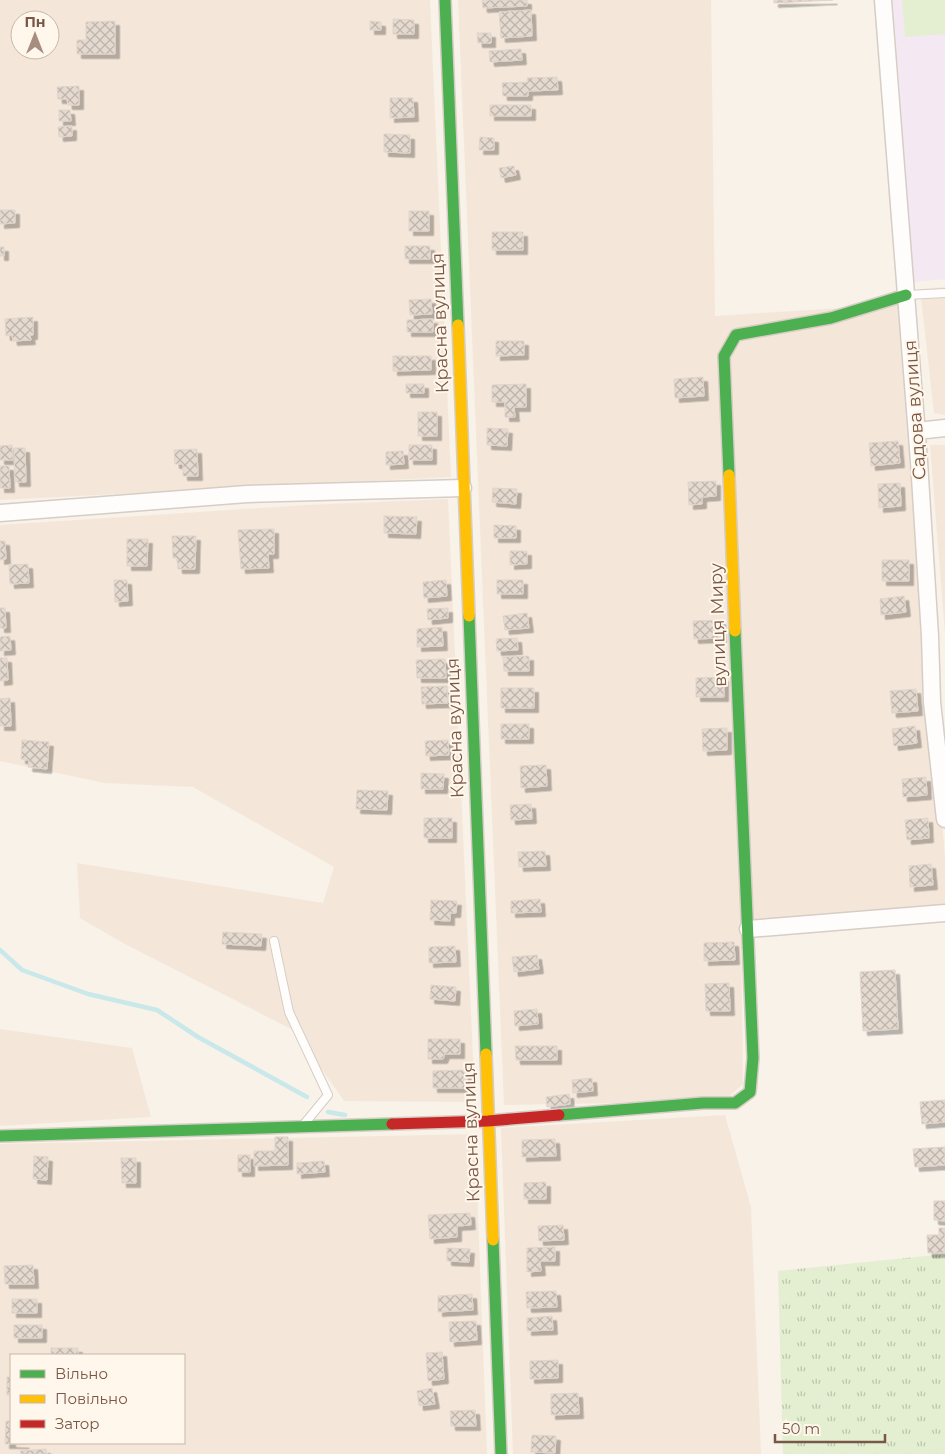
<svg xmlns="http://www.w3.org/2000/svg" width="945" height="1454" viewBox="0 0 945 1454" font-family="Montserrat,sans-serif">
<defs>
<pattern id="grass-tufts" width="24" height="20" patternUnits="userSpaceOnUse" patternTransform="scale(1.25)"><rect width="24" height="20" fill="#e4efd2"/><path d="M3 7l-1-3M5 7V3M7 7l1-3M15 17l-1-3M17 17v-4M19 17l1-3" fill="none" stroke="#bec4ac"/></pattern>
<pattern id="building-cross-hatch" width="8" height="8" patternUnits="userSpaceOnUse" patternTransform="scale(1.25)"><rect width="8" height="8" fill="#e5dad0"/><path d="M0 0l8 8M0 8l8-8" fill="none" stroke="#beb4ab"/></pattern>
<filter id="shadow"><feDropShadow dx="4.5" dy="4.5" stdDeviation="0" flood-color="#0004"/></filter>
</defs>
<rect width="100%" height="100%" fill="#f8f2e9"/>
<path fill="#f4e7d9" fill-rule="evenodd" d="M0 0H430L451 477 0 500ZM20 20H50V50H20Z
M458 0H711L715 316 903 304 945 858V910L741 926 743 1084 724 1101 504 1105Z
M945 287V415L934 413 920 289Z
M930 445H945V633Z
M448 499 475 1102 344 1101 295 1031 123 943 80 918 77 863 323 903 334 867 193 787 105 783 0 761V525L307 505Z
M0 1029 132 1048 151 1117 0 1126Z
M725 1115 751 1207 761 1454H513L501 1128Z
M475 1134 487 1454H0V1144ZM11 1355H184V1443H11Z"/>
<path fill="#f4e8f2" d="M893 0H945V279L914 282Z"/>
<path fill="url(#grass-tufts)" d="M945 1254V1454H783L778 1271Z"/>
<path fill="#e4efd2" d="M902 0H945V34L905 37Z"/>
<g fill="none" stroke-linecap="round" stroke-linejoin="round">
<path stroke="#c9e8ea" stroke-width="4.5" d="M0 950 22 970 88 994 157 1010 198 1037 307 1097
M328 1112 345 1115"/>
</g>
<path fill="url(#building-cross-hatch)" stroke="#e1d4cb" filter="url(#shadow)" d="M482 0H527V6L483 8Z
M774 0H833L774 3Z
M531 10 532 36 501 38 499 12Z
M393 19 414 20V34H393Z
M115 21V54H77V40H86V22Z
M370 21 381 22V30H370Z
M477 33H491V43H478Z
M521 49 522 60 490 62 489 51Z
M557 77 558 90 528 91V96H503L502 83 528 82 527 78Z
M79 86V105H68L67 99H58L57 87Z
M390 98H413L414 117 390 118Z
M490 105H531V116H490Z
M59 110H70L71 121H59Z
M72 126V136L59 137 58 127Z
M384 134 410 135V153L384 152Z
M480 137 494 138V150H479Z
M514 166 516 175 501 178 499 168Z
M0 210H15V223L0 224Z
M409 211H429V231H409Z
M492 232H523V250H492Z
M405 246H430V259H405Z
M0 247H4V256H0Z
M431 299 432 314 410 315 409 300Z
M33 317V335H30L31 340 13 341 12 335 6 336 5 319Z
M433 319V332H407V320Z
M496 341H524V355L496 356Z
M393 356H431V370L393 371Z
M703 377 704 396 675 398 674 379Z
M406 384H424V393H406Z
M526 384V407H514L515 417H505V402H492V385Z
M418 412H437V436H418Z
M487 428 508 429 507 446 487 445Z
M898 441 900 463 871 466 869 443Z
M12 445 13 460H0V446Z
M409 445H432V460H409Z
M14 448H25L26 482H15Z
M197 449 198 476H183V464H175L174 450Z
M403 451 404 464 386 465V452Z
M0 466H9L10 488H0Z
M716 481V496L702 497V504L689 505 688 482Z
M900 483 901 506 879 508 878 484Z
M493 488 517 489 516 504 492 502Z
M384 516 417 517 416 534 384 533Z
M494 525 516 526V538H494Z
M274 529V554H268L269 568 241 569 238 530Z
M172 536H196L195 569H178L177 558H173Z
M127 539H148L147 566H127Z
M0 541H5L6 559 0 560Z
M510 551H527V564L510 565Z
M882 560H909V581H882Z
M28 564 29 583 10 584 9 565Z
M114 580H127L128 601 115 602Z
M446 580 447 596 424 598 423 582Z
M497 580H523V594H497Z
M904 596 906 612 881 615 880 599Z
M0 608H5L6 628H0Z
M448 608V618L428 620 427 609Z
M527 613 529 628 505 630 503 616Z
M721 620 722 638 694 639 693 621Z
M442 627 443 646 417 647V629Z
M10 636 11 650 0 651V637Z
M517 638 518 650 497 651 496 639Z
M529 656V671H504L503 657Z
M0 658H7L8 680 0 681Z
M445 659 446 678H417L416 660Z
M724 677V697H696V678Z
M447 686 448 703 422 704 421 687Z
M501 688H534V708H501Z
M916 689 918 711 892 713 890 691Z
M10 698 11 726H0V699Z
M501 724H529V739H501Z
M915 726 917 743 894 746 892 729Z
M727 728V750L703 751 702 729Z
M22 740 49 742 47 769 28 767 29 760 21 759Z
M448 740 449 755 426 756 425 741Z
M546 765 547 786 521 788 520 766Z
M421 773 444 774 443 789H421Z
M926 777 927 795 903 797 902 779Z
M357 790 388 791 387 810 356 809Z
M531 804 532 819 511 820 510 805Z
M424 818H452V838H424Z
M928 818 929 838 907 840 905 820Z
M545 851 546 866 519 867 518 852Z
M931 864 933 885 910 887 909 866Z
M540 899 541 912 511 913V901Z
M431 900 457 901 456 913H450V921L430 920Z
M223 932 262 934 261 946 222 944Z
M734 942 735 960 704 961V943Z
M455 946 456 962 429 963V947Z
M537 955 539 969 514 972 512 957Z
M895 970 898 1029 863 1031 860 972Z
M729 983 730 1011H706L705 984Z
M431 985 456 987 455 1001 430 999Z
M537 1009 538 1024 515 1026 514 1011Z
M428 1039H460V1054H445L443 1059H428Z
M515 1046H557V1060H516Z
M467 1070V1088H433V1071Z
M592 1078 593 1091 573 1093 572 1080Z
M569 1094 570 1104 547 1107 546 1097Z
M945 1100V1122L922 1124 920 1102Z
M275 1137H288V1165L254 1166V1151H275Z
M555 1139 556 1156 522 1157V1140Z
M945 1147V1165L915 1167 913 1149Z
M238 1155H250V1172H238Z
M34 1156 48 1157 47 1180 33 1179Z
M121 1158H136V1183H122Z
M324 1161 325 1172 297 1174V1163Z
M546 1182V1199H524V1183Z
M934 1201H945V1221L934 1220Z
M470 1213 471 1225 457 1226V1237L430 1239 428 1215Z
M563 1225 564 1240 539 1241 538 1226Z
M939 1228H945V1253H928L927 1235H939Z
M555 1247V1261H540L541 1271 527 1272V1248Z
M447 1248 470 1249 469 1262 447 1261Z
M33 1265 34 1284H5L4 1266Z
M556 1291 557 1307 527 1308 526 1292Z
M472 1294 473 1310 438 1312V1296Z
M12 1299H37V1313H12Z
M552 1316 553 1330 527 1331V1318Z
M476 1321 477 1340 450 1342 449 1322Z
M14 1325H42V1338H14Z
M51 1348H78V1355H51Z
M442 1352 444 1379 428 1381 426 1353Z
M558 1360V1378L530 1379V1361Z
M7 1377H11V1395H7Z
M432 1388 435 1404 419 1406 417 1391Z
M578 1393 579 1414 551 1415V1394Z
M475 1410 476 1426H451L450 1411Z
M6 1421H11V1443L25 1444H5Z
M532 1435 556 1436 555 1453 531 1452Z
M46 1449 47 1454H21L20 1451Z"/>
<g fill="none" stroke-linecap="round" stroke-linejoin="round">
<defs>
<path id="lane" d="M907 295 945 293
M274 941 289 1012 328 1095 305 1123"/>
<path id="street" d="M883 0 919 461 930 636 932 702 945 819
M917 431 945 428
M0 513 247 494 463 488
M748 929 945 913"/>
<path id="fast" d="M445 0 458 325
M729 475 724 356 736 335 831 318 906 295
M469 616 486 1054
M559 1115 703 1103H735L750 1092 753 1058 735 631
M0 1136 392 1124
M493 1240 501 1454"/>
<path id="slow" d="M458 325 469 616
M729 475 735 631
M486 1054 493 1240"/>
<path id="jam" d="M392 1124 488 1121 559 1115"/>
</defs>
<use href="#lane" stroke="#d6cdc6" stroke-width="10"/>
<use href="#street" stroke="#d6cdc6" stroke-width="19"/>
<use href="#fast" stroke="#d7cdc6" stroke-width="14"/>
<use href="#slow" stroke="#d7cdc6" stroke-width="14"/>
<use href="#jam" stroke="#d7cdc6" stroke-width="14"/>
<use href="#lane" stroke="#fefdfc" stroke-width="8"/>
<use href="#street" stroke="#fefdfc" stroke-width="16"/>
<use href="#fast" stroke="#4caf50" stroke-width="11"/>
<use href="#slow" stroke="#ffc107" stroke-width="11"/>
<use href="#jam" stroke="#c62828" stroke-width="11"/>
</g>
<g text-anchor="middle" dominant-baseline="central" stroke-width="4" stroke-linejoin="round" paint-order="stroke">
<g font-size="18" fill="#795746" stroke="#fff7eb">
<text transform="translate(440 323) rotate(-92)">Красна вулиця</text>
<text transform="translate(915 410) rotate(-94)">Садова вулиця</text>
<text transform="translate(718 625) rotate(-92)">вулиця Миру</text>
<text transform="translate(455 728) rotate(-92)">Красна вулиця</text>
<text transform="translate(471 1132) rotate(-92)">Красна вулиця</text>
</g>
</g>
<rect x="10" y="1354" width="175" height="90" fill="#fff7eb" stroke="#c9b7a9"/>
<rect x="20" y="1370" width="25" height="8" fill="#4caf50" stroke="#c9b7a9"/>
<text x="55" y="1379" font-size="15" fill="#795746">Вільно</text>
<rect x="20" y="1395" width="25" height="8" fill="#ffc107" stroke="#c9b7a9"/>
<text x="55" y="1404" font-size="15" fill="#795746">Повільно</text>
<rect x="20" y="1420" width="25" height="8" fill="#c62828" stroke="#c9b7a9"/>
<text x="55" y="1429" font-size="15" fill="#795746">Затор</text>
<g transform="translate(35 35)"><circle r="24" fill="#fff7eb" stroke="#c9b7a9"/>
<path d="M0-4L9 19L0 12L-9 19Z" fill="#a58d7f"/>
<text y="-8" font-size="14" font-weight="bold" text-anchor="middle" fill="#795746">Пн</text>
</g>
<path d="M775 1434v8h110v-8" fill="none" stroke="#795746" stroke-width="2.5"/>
<text x="782" y="1434" font-size="15" fill="#795746" stroke="#fff7eb" stroke-width="4" paint-order="stroke">50 m</text>
</svg>
